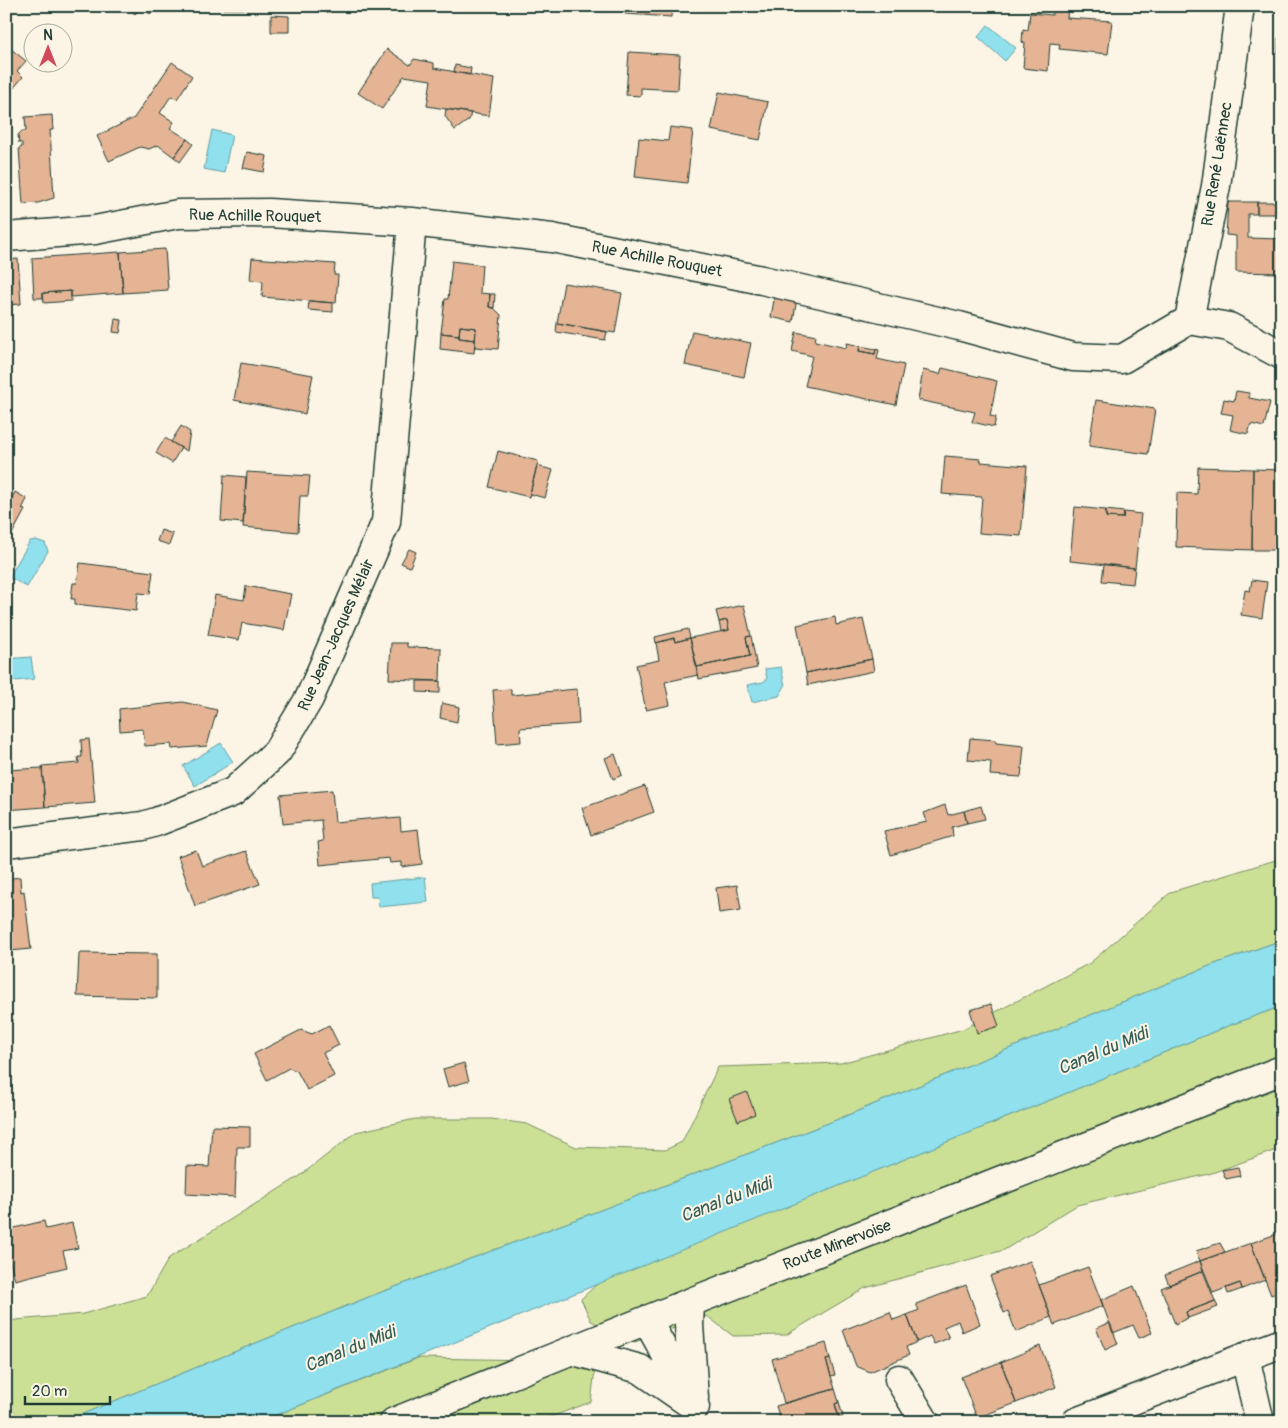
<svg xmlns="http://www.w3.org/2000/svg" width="1288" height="1428" viewBox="0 0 1288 1428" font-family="Pangolin,sans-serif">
<rect width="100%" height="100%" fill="#fcf5e5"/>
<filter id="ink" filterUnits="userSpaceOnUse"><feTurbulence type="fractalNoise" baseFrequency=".02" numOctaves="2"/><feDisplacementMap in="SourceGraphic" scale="10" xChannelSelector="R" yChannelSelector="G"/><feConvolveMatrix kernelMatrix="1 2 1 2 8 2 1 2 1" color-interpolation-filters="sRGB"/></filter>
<g filter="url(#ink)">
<path fill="#cce095" stroke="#768e64" d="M1282 858V940L1212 965 831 1122 585 1216 371 1296 63 1422H6V1323L16 1320 83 1314 147 1296 169 1258 300 1176 356 1132 415 1119H491L527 1124 576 1147 665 1150 682 1142 718 1067 841 1063 963 1029 1090 963 1171 892Z
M1282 1006V1148L1209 1174 1077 1205 1004 1250 865 1288 786 1335 733 1336 707 1316 635 1342 591 1321 581 1299 598 1283 1055 1098 1225 1027Z
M418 1358 596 1361 591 1402 537 1422H259Z"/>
<path fill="#90e0ed" stroke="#639fa3" d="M988 25 1016 48 1005 61 978 37Z
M212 130 232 135 224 173 204 169Z
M36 540 45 543 48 551 27 587 9 577 30 541Z
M31 657 34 679 6 682V659Z
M781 667 785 686 779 696 752 702 747 685 763 682 767 679 765 669Z
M221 743 233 762 195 786 183 766Z
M425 877 428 902 379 907 378 897H371L370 883Z
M1282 940V1006L1225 1027 1055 1098 259 1422H63L371 1296 585 1216 831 1122 1212 965Z"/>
<path fill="#e4b495" stroke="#1f3d34" d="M126 6H158L150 14 142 7 135 14Z
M223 6H271V9H223Z
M626 6H672L671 17 625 14Z
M1053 6H1081V8L1068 6 1067 18 1112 21 1108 54 1059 49 1060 44 1050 43 1048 71 1023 68 1025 43 1022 42 1023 29 1028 30 1030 13 1052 15Z
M271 15 289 16V32H271Z
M1278 38 1282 39V103H1277Z
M6 45 26 61 17 71 23 77 6 97Z
M387 49 410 65 414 59 434 63V68L494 79 489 116 427 106 431 80 404 76 382 109 358 93Z
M629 52 680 55 678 90 641 88V96L626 95Z
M172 62 192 76 177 99 171 96 160 113 174 122 170 128 187 139 174 157 158 145 149 149 140 147 109 161 97 136 134 118Z
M455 65 471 68 470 75 454 72Z
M719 92 768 102 760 140 711 130Z
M446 109 471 113 469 120 455 130 445 116Z
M52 115 53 130H50L54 198 38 203 23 204 19 148 22 147V143H19L18 135 22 131H26L25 117Z
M670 127 693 130 687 183 635 177 639 138 668 141Z
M187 139 193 144 180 162 174 157Z
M247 152 267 156 264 172 243 168Z
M1228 202H1257V214H1248V238L1281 239V273L1236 272V236L1226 235Z
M1257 202H1276L1275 214H1257Z
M165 249 168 290 123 293 120 252Z
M120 252 123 293 71 297V291L43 293V298H34L32 258Z
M252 258 335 264 334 275H338L336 303 262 297 263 281 250 280Z
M18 259 21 304 6 305V260Z
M452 261 482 265 480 293 490 294 489 307 494 308 501 315 498 349 475 347 476 328 460 326 459 335 441 333 445 299H448Z
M564 283 622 293 615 333 557 323Z
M71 291V301L44 303 43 293Z
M490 294H495L494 308 489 307Z
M775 294 797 298 793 322 771 317Z
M309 301 333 303V312L308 310Z
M115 319 122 320 120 333 113 332Z
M557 323 607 332 605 340 556 332Z
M460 326 476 328 475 340 459 338Z
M692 331 751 343 744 377 685 365Z
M796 332 816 336 815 341 846 348 847 343 860 346 859 351 875 354 876 349 879 350 877 359 904 365 896 405 805 386 812 356 792 351Z
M441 333 459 335V338L475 340 474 353 440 349Z
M860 346 876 349 875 354 859 351Z
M241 363 313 375 305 414 234 400Z
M942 368 997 381 990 416 996 417 994 427 972 422 975 412 918 400 923 370 940 374Z
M1236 391 1249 393V398L1270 402 1264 427 1251 424 1248 434 1230 430 1233 415 1221 413 1224 399 1234 401Z
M1096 400 1155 409 1148 454 1089 446Z
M181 426 190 432 187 451 171 442Z
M165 438 181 448 172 463 156 453Z
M498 451 538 461 529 497 489 487Z
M945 456 981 459V462L1027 466 1021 536 979 533 982 497 942 494Z
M537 466 553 470 545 498 530 494Z
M1198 467 1253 469 1252 550 1176 547 1177 493 1197 494Z
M1253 469 1282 470V550H1252Z
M247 472 310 476 308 496H300L298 532 243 527Z
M224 475 246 477 243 523 221 521Z
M15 492 27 499 22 509 25 510 10 538 6 536V500L10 502Z
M1075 507 1106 510V517L1123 518 1124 512 1141 514 1135 568 1070 561Z
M1106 510 1124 512 1123 518 1106 517Z
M161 530 173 534 169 545 157 541Z
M409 549 416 552 410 567 401 563Z
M80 563 153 572 150 594 138 593 136 611 75 604V599H71L73 583H77Z
M1104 564 1135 568 1133 584 1102 581Z
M1252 580 1267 582 1262 618 1241 615 1245 590 1250 591Z
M246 586 291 594 284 630 242 623 239 640 208 635 215 595 244 600Z
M744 605 751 636 746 637 750 656 697 667 690 638 729 630 727 620 719 622 716 611Z
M835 617 836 625 863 619 872 659 806 673 797 625Z
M727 620 729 630 721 632 719 622Z
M688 629 690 638 675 642 674 638 656 643 655 637Z
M751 636 757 668 699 679 697 667 750 656 746 637Z
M674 638 675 642 690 638 698 675 665 682 670 705 646 710 636 665 659 660 656 643Z
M391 643H407V647L441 648 440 681 389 679Z
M872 659 874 671 808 685 806 673Z
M417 681H440V693L417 692Z
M511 689V695L577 689 579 724 520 728 521 742 497 744 493 690Z
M183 702 217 710 207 746 172 749 171 744 145 746 143 729 120 731 119 709Z
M442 703 459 707 457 722 440 718Z
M970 738 995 740 996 743 1024 746 1021 777 990 775 991 762 968 760Z
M89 739 95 803 45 807 42 766 79 763 78 757H82L81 740Z
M615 754 622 775 613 779 605 758Z
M42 768 45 807 6 810V770Z
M645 786 654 812 591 835 582 808Z
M332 790 335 822 388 817V819L400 818 401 831 418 829 422 864 402 867V862L390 863 389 858 320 865 318 842 323 841 321 820 283 824 280 795Z
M945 805 948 815 964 811 967 823 952 827 953 836 891 855 884 831 927 822 924 813Z
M981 806 985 819 967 823 964 811Z
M196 850 202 866 246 851 260 884 195 906 178 856Z
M20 877 21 892 24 891 31 949 10 951 8 933H6V879Z
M737 885 741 910 719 913 716 888Z
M79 953 157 954V998L77 996Z
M991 1004 999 1026 977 1033 970 1010Z
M329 1025 339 1045 323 1053 334 1076 307 1090 297 1071 289 1068 267 1080 254 1054 301 1030 312 1034Z
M464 1063 469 1081 448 1087 443 1069Z
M747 1092 755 1114 738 1121 729 1099Z
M212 1126 250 1127V1147H237L235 1197 186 1194 187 1166 209 1167Z
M1238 1167 1240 1176 1226 1179 1222 1170Z
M44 1221 46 1229 72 1223 78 1248 63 1251 67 1267 15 1280 6 1248V1230Z
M1282 1232V1291L1271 1295 1251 1243Z
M1220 1243 1225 1252 1200 1261 1196 1251Z
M1251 1243 1265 1280 1242 1289 1240 1283 1213 1293 1200 1261Z
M1030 1261 1051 1317 1016 1332 1008 1311 1004 1313 990 1276Z
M1200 1261 1203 1271 1169 1285 1165 1275Z
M1088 1267 1103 1306 1054 1325 1039 1285Z
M1203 1271 1215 1301 1186 1312 1188 1318 1175 1324 1161 1288Z
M1240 1283 1242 1289 1228 1294 1226 1288Z
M966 1285 980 1324 962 1332 958 1321 944 1327 949 1338 934 1344 930 1336 917 1342 907 1315 919 1310 916 1304Z
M1134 1286 1152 1333 1139 1338 1133 1325 1113 1333 1101 1300Z
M1215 1301 1218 1307 1188 1318 1186 1312Z
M890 1312 893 1320 907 1315 917 1342 906 1347 909 1355 870 1372 856 1366 843 1330Z
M1110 1323 1118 1344 1105 1350 1096 1328Z
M826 1343 830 1359 826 1360 835 1389 784 1403 772 1359Z
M1040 1346 1056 1387 1016 1403 1001 1362Z
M830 1359 835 1375 831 1376 826 1360Z
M1001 1362 1016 1403 977 1418 961 1377Z
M835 1389 839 1402 835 1404 840 1422H781L776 1406Z
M839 1402 843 1417 839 1418 835 1404Z"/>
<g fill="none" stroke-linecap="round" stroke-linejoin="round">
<defs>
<path id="minor" d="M6 237 95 230 178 214 269 213 412 222 552 238 762 280 959 326 1073 357 1122 359 1189 320 1229 327 1282 355
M1189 320 1216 186 1240 6
M6 843 143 826 156 822 233 792 277 752 309 699 386 522 412 222
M690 1303 689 1325 694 1398
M647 1320 692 1402
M574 1351 640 1369 695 1407
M899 1379 925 1422
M1076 1422 1245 1357
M1260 1422 1245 1357 1282 1343"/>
<path id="major" d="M394 1422 706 1296 1282 1070"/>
</defs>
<use href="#minor" stroke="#1f3d34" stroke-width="31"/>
<use href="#major" stroke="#1f3d34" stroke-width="31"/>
<use href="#minor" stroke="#fcf5e5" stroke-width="28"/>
<use href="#major" stroke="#fcf5e5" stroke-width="28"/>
</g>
</g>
<g text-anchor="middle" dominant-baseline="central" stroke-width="4" stroke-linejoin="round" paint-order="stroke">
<g font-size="16" fill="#1f3d34" stroke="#fcf5e5">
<text transform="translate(1217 164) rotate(-81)">Rue René Laënnec</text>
<text transform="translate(255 216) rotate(1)">Rue Achille Rouquet</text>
<text transform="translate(657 259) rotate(11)">Rue Achille Rouquet</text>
<text transform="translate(336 635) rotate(-66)">Rue Jean-Jacques Mélair</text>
<text transform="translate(837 1245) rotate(-21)">Route Minervoise</text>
</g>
<g font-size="18" font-style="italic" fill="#365e59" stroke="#fcf5e5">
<text transform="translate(1103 1051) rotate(-23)">Canal du Midi</text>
<text transform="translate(726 1200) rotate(-21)">Canal du Midi</text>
<text transform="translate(350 1349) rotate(-22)">Canal du Midi</text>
</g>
</g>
<rect width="1288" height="1428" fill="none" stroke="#fcf5e5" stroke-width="25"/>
<rect x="12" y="12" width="1263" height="1403" fill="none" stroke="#1f3d34" stroke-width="2" filter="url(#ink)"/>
<g transform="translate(48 48)"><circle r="24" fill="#fcf5e5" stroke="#a4ab9e"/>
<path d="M0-4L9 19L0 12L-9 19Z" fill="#d1495b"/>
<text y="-8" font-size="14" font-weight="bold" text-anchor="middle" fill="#1f3d34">N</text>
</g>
<path d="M25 1396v8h85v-8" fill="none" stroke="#1f3d34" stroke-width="2.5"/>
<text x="32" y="1396" font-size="15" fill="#1f3d34" stroke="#fcf5e5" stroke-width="4" paint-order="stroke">20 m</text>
</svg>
